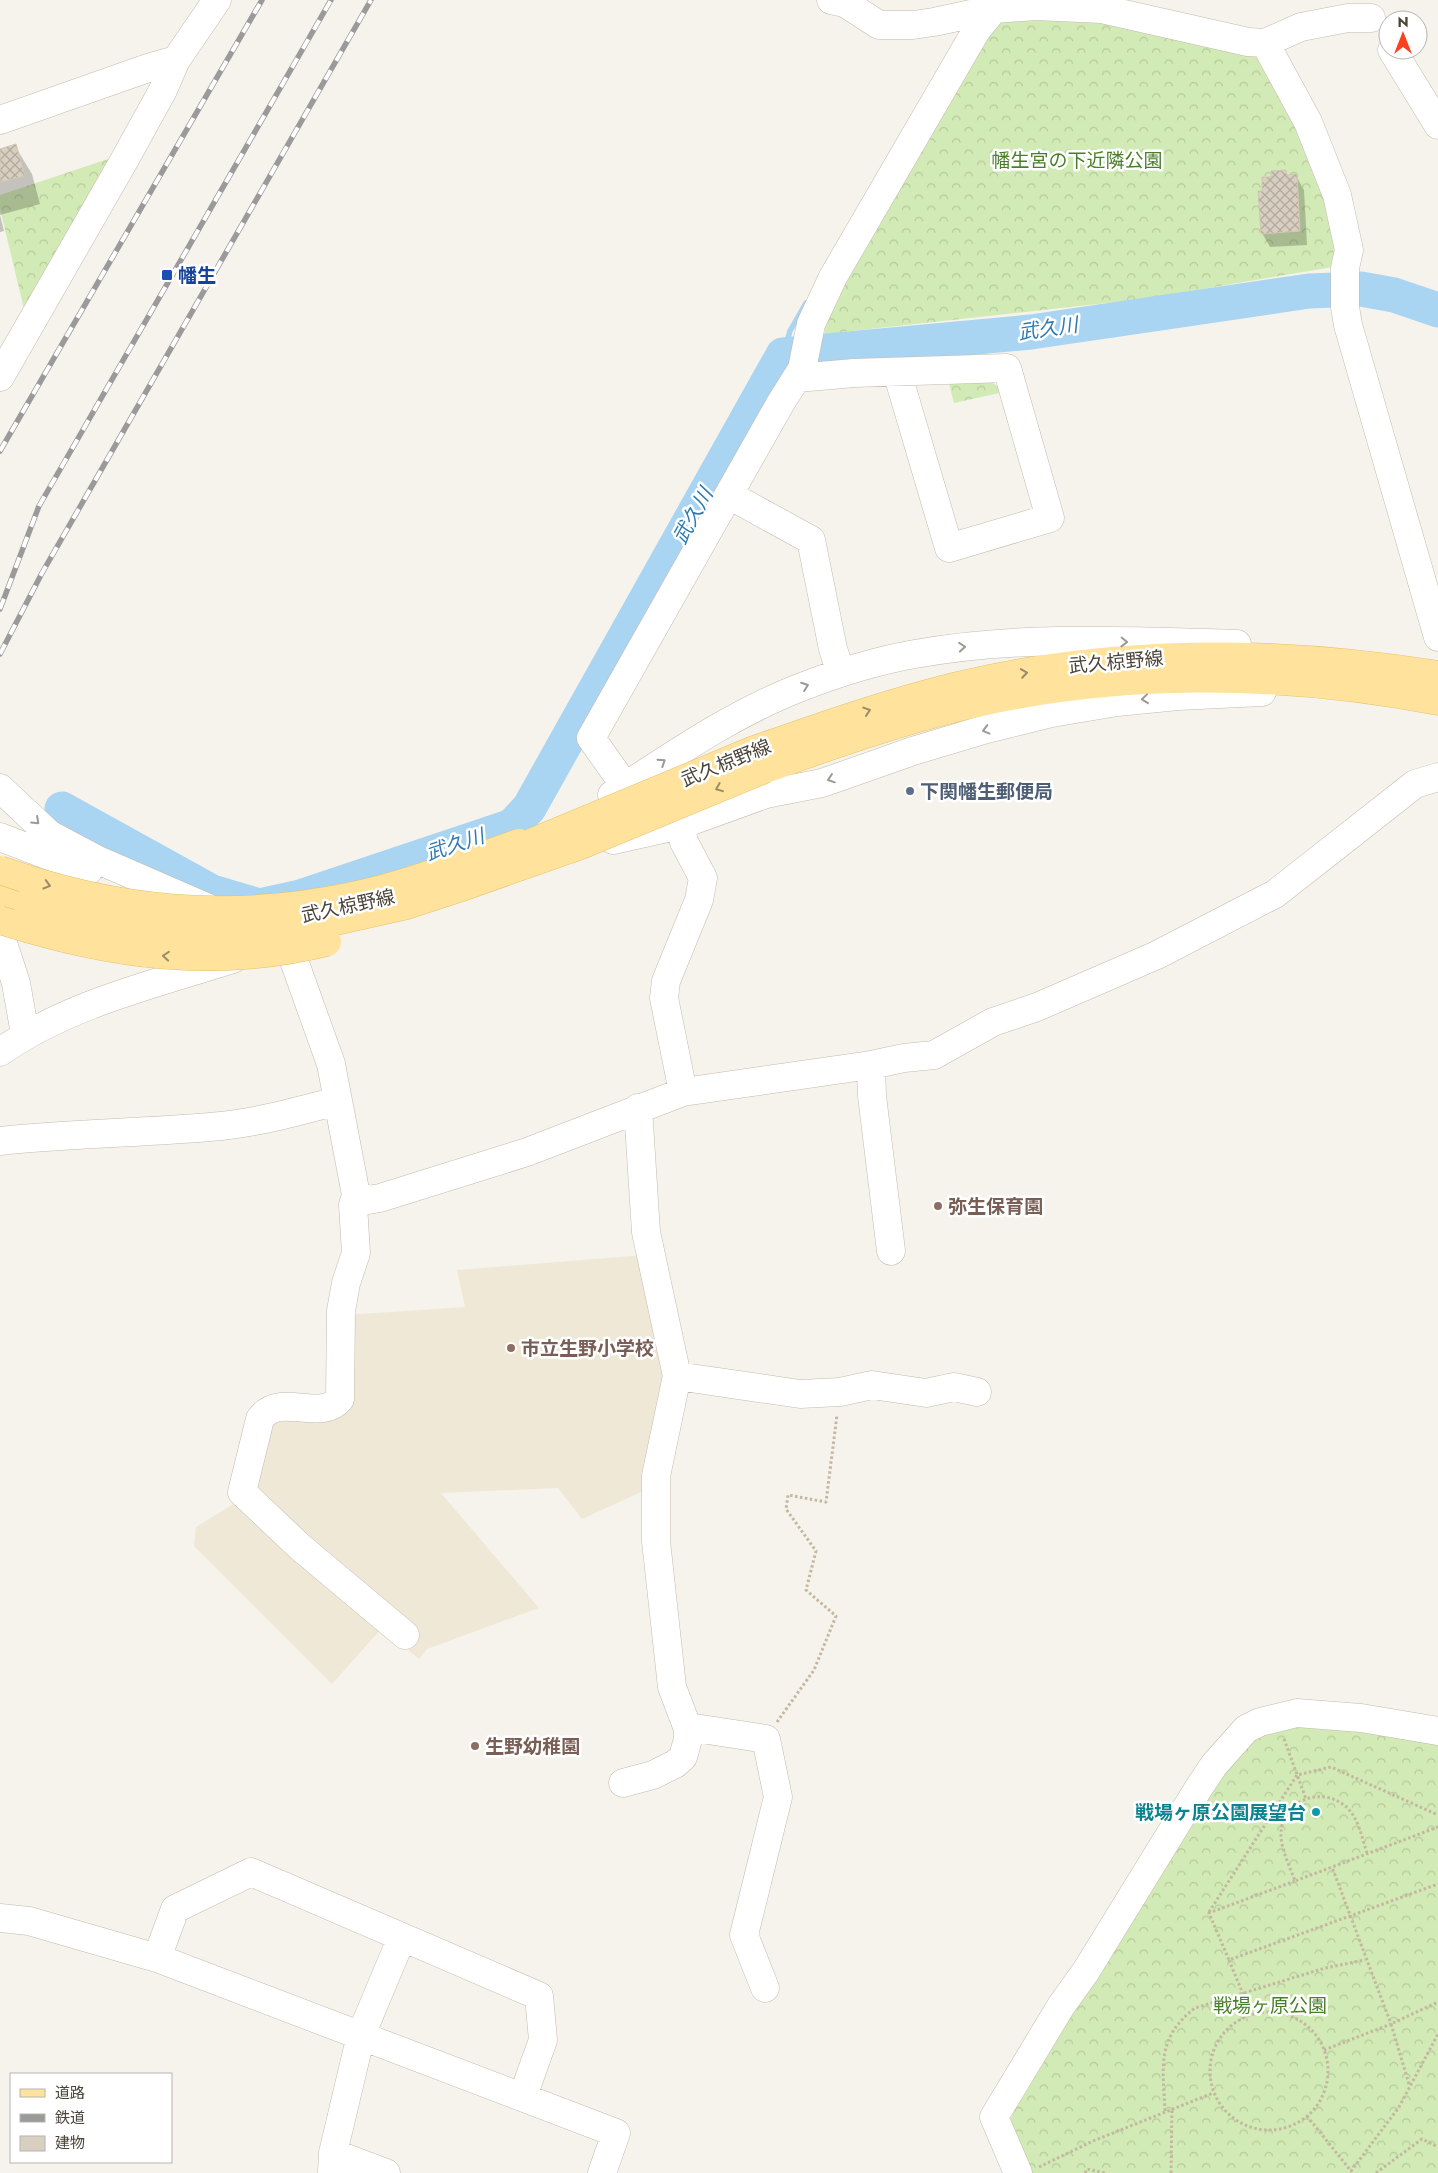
<svg xmlns="http://www.w3.org/2000/svg" width="1438" height="2173" viewBox="0 0 1438 2173" font-family="Jost,'Noto Sans JP',sans-serif">
<defs>
<pattern id="forest-crowns" width="20" height="18" patternUnits="userSpaceOnUse" patternTransform="scale(1.25)"><rect width="20" height="18" fill="#d2eab5"/><path d="M2 6a3 3 0 1 1 6 0M12 15a3 3 0 1 1 6 0" fill="none" stroke="#b6ca9c"/></pattern>
<pattern id="building-cross-hatch" width="8" height="8" patternUnits="userSpaceOnUse" patternTransform="scale(1.25)"><rect width="8" height="8" fill="#d8cfc1"/><path d="M0 0l8 8M0 8l8-8" fill="none" stroke="#b1aa9e"/></pattern>
</defs>
<rect width="100%" height="100%" fill="#f6f3ec"/>
<path fill="#efe8d6" d="M644 1255 669 1364 650 1488 582 1519 558 1488 441 1493 539 1608 427 1649 419 1659 382 1628 332 1684 194 1546 196 1527 232 1505 247 1489 268 1415 336 1416 346 1315 465 1307 457 1270Z"/>
<path fill="url(#forest-crowns)" d="M1085 14 1256 52 1298 118 1327 201 1334 247 1333 267 1143 299 824 334 838 282 994 22Z
M114 157 25 313 0 209V195Z
M948 380 991 381 1004 392 954 403Z
M1292 1723 1323 1724 1438 1742V2173H1023L1010 2120 1025 2088 1233 1754 1267 1731Z"/>
<path fill="#0003" d="M15 146 32 174 40 204 0 215V150Z
M1286 172 1288 176H1296L1304 190 1307 245 1270 247 1262 233 1264 192 1273 178Z
M0 215 4 231 0 232Z"/>
<g fill="none" stroke-linecap="round" stroke-linejoin="round">
<path stroke="#a9d4f2" stroke-width="5.5" d="M783 355 790 331 806 303"/>
<path stroke="#a9d4f2" stroke-width="35" d="M62 809 212 892 259 906 300 897 512 826 529 808 783 355 1031 332 1309 291 1361 289 1394 295 1438 310"/>
</g>
<path fill="url(#building-cross-hatch)" stroke="#d3c7b4" d="M16 144 25 176 0 182V149Z
M1286 170 1287 175 1297 174 1300 231 1261 234 1258 191H1262V177H1271V171Z"/>
<g fill="none" stroke-linecap="round" stroke-linejoin="round">
<defs>
<path id="minor" d="M831 0 845 3 879 25H913L934 22 994 9 1036 6 1102 9 1248 42 1265 43 1301 27 1348 18H1371
M1265 43 1308 122 1337 195 1349 250 1345 268V307L1348 325 1438 637
M1392 50 1438 125
M0 120 148 68 176 60
M0 377 125 159 163 90 176 60 217 0
M797 378 854 373 1007 368 1050 518 949 548 897 372
M729 495 811 540 833 649 841 673
M0 788 49 834 98 860 213 910
M612 795C672 756 732 714 799 688 837 673 875 661 915 654 1019 635 1132 641 1237 644
M0 837 88 871
M613 840 680 825 766 794 822 783 913 751 983 730 1052 713 1117 702 1178 696 1262 692
M0 934 16 983 25 1034
M273 935 287 941 331 1064 356 1195 353 1205 356 1253 346 1283 341 1311 340 1399C320 1423 280 1391 260 1419L242 1492 299 1546 405 1635
M0 1052C68 1004 155 984 233 959
M871 1065 872 1096 891 1251
M683 1092 664 998 666 981 699 900 703 878 684 842 680 825 625 786 591 738 780 404 802 369 811 324 833 277 976 31 994 9
M0 1141C74 1133 148 1133 221 1126 260 1122 299 1111 337 1101
M356 1195 368 1200 380 1198 527 1152 683 1092 871 1065 904 1058 934 1055 993 1022 1037 1007 1157 955 1275 894 1415 784 1438 777
M677 1376 800 1394 840 1392 872 1385 926 1393 954 1387 977 1392
M688 1729 695 1728 766 1739 778 1797 744 1935 765 1988
M623 1783 653 1775 675 1764 683 1757 688 1739V1729L672 1687 656 1541V1476L677 1376 646 1232 638 1108
M0 1918 29 1921 157 1958 616 2133 602 2173
M157 1958 175 1909 251 1872 539 1996 543 2040 523 2096
M333 2153 386 2173
M332 2173 333 2153 361 2035 402 1937
M1018 2173 994 2117 1061 2006 1086 1971 1198 1789 1214 1765 1246 1729 1260 1722 1297 1713 1361 1718 1438 1731"/>
<path id="major" d="M754 750C820 727 885 704 953 687 1113 648 1276 649 1438 675
M765 769C829 746 892 724 959 707 1115 669 1281 671 1438 701
M0 894 27 903"/>
</defs>
<use href="#minor" stroke="#c2bbae" stroke-width="29"/>
<use href="#major" stroke="#e6c16a" stroke-width="29"/>
<path stroke="#c4b79f" stroke-width="3" stroke-dasharray="2.5 2.5" stroke-linecap="butt" d="M777 1722 814 1670 836 1616 806 1590 816 1551 786 1509 788 1495 826 1502 837 1415
M1284 1739 1306 1799
M1367 1853C1361 1836 1358 1813 1341 1803 1315 1786 1279 1805 1281 1837 1282 1851 1290 1867 1295 1881L1438 1827
M1295 1881 1209 1913 1229 1960 1438 1884
M1209 1912 1297 1775 1331 1767 1438 1815
M1229 1960 1243 1994
M1240 1995 1247 2017
M1210 2071a59 59 0 1 1 118 0a59 59 0 1 1-118 0Z
M1324 2050 1391 2024 1332 1867
M1409 2084 1391 2024 1438 2002
M1165 2111C1163 2067 1156 2038 1195 2008L1325 1968 1365 1960
M1307 2116 1351 2171 1399 2107 1438 2034
M1039 2167 1093 2141 1213 2093
M1085 2173 1087 2169 1105 2173
M1171 2173 1172 2108
M1376 2173 1422 2139 1438 2147"/>
<use href="#minor" stroke="#fff" stroke-width="28"/>
<use href="#major" stroke="#ffe39c" stroke-width="28"/>
<defs>
<path id="rail" d="M0 451 262 0
M0 609 39 506 331 0
M0 654 42 573 371 0"/>
</defs>
<use href="#rail" stroke="#9a9a9a" stroke-width="5.5"/>
<use href="#rail" stroke="#fff" stroke-width="4" stroke-dasharray="11" stroke-linecap="butt"/>
<defs>
<path id="major-bridge" d="M502 855 754 750
M0 870C117 912 231 922 353 896 410 884 465 862 519 843
M27 903 90 924 162 934 241 936 300 929 407 905 459 888 581 845 765 769
M0 920C109 955 215 970 327 942"/>
</defs>
<use href="#major-bridge" stroke="#e6c16a" stroke-width="29" stroke-linecap="butt"/>
<use href="#major-bridge" stroke="#ffe39c" stroke-width="28"/>
</g>
<defs><path id="oneway-chevron" d="M-2-3.5L2.5 0L-2 3.5" fill="none" stroke-width="1.6" stroke-linecap="round" stroke-linejoin="round" transform="scale(1.25)"/></defs>
<g stroke="#9c9892">
<use href="#oneway-chevron" transform="translate(1124 642) rotate(1)"/>
<use href="#oneway-chevron" transform="translate(962 647) rotate(-5)"/>
<use href="#oneway-chevron" transform="translate(805 686) rotate(-20)"/>
<use href="#oneway-chevron" transform="translate(1145 699) rotate(174)"/>
<use href="#oneway-chevron" transform="translate(986 730) rotate(165)"/>
<use href="#oneway-chevron" transform="translate(662 762) rotate(-34)"/>
<use href="#oneway-chevron" transform="translate(831 779) rotate(161)"/>
<use href="#oneway-chevron" transform="translate(36 821) rotate(43)"/>
</g>
<g stroke="#9c8c66">
<use href="#oneway-chevron" transform="translate(1024 673) rotate(-9)"/>
<use href="#oneway-chevron" transform="translate(867 711) rotate(-18)"/>
<use href="#oneway-chevron" transform="translate(719 788) rotate(158)"/>
<use href="#oneway-chevron" transform="translate(47 885) rotate(16)"/>
<use href="#oneway-chevron" transform="translate(166 956) rotate(-175)"/>
</g>
<rect fill="#1a4fb4" stroke="#fff" stroke-width="2" x="161" y="269" width="12" height="12" rx="2.5"/>
<circle fill="#5c6f8a" stroke="#fff" stroke-width="2" cx="910" cy="791" r="5"/>
<g fill="#8d6e63" stroke="#fff" stroke-width="2">
<circle cx="938" cy="1206" r="5"/>
<circle cx="511" cy="1348" r="5"/>
<circle cx="475" cy="1746" r="5"/>
</g>
<circle fill="#0f9aa8" stroke="#fff" stroke-width="2" cx="1316" cy="1812" r="5"/>
<g text-anchor="middle" dominant-baseline="central" stroke-width="5" stroke-linejoin="round" paint-order="stroke">
<g font-size="19" fill="#4a7f2a" stroke="#fff">
<text x="1077" y="160">幡生宮の下近隣公園</text>
<text x="1270" y="2005">戦場ヶ原公園</text>
</g>
<g font-size="19" font-weight="bold" fill="#164399" stroke="#fff" text-anchor="start">
<text x="178" y="275">幡生</text>
</g>
<g font-size="19" fill="#4b4439" stroke="#fff">
<text transform="translate(1116 662) rotate(-5)">武久椋野線</text>
<text transform="translate(726 763) rotate(-22)">武久椋野線</text>
<text transform="translate(348 906) rotate(-12)">武久椋野線</text>
</g>
<g font-size="19" font-weight="bold" fill="#4e5e75" stroke="#fff" text-anchor="start">
<text x="920" y="791">下関幡生郵便局</text>
</g>
<g font-size="19" font-weight="bold" fill="#785e54" stroke="#fff" text-anchor="start">
<text x="948" y="1206">弥生保育園</text>
<text x="521" y="1348">市立生野小学校</text>
<text x="485" y="1746">生野幼稚園</text>
</g>
<g font-size="19" font-weight="bold" fill="#0d838f" stroke="#fff" text-anchor="end">
<text x="1306" y="1812">戦場ヶ原公園展望台</text>
</g>
<g font-size="20" font-style="italic" fill="#2e7ab2" stroke="#fff">
<text transform="translate(1048 329) rotate(-8)">武久川</text>
<text transform="translate(693 516) rotate(-61)">武久川</text>
<text transform="translate(455 845) rotate(-18)">武久川</text>
</g>
</g>
<rect x="10" y="2073" width="162" height="90" fill="#ffffff" stroke="#b7b4b0"/>
<rect x="20" y="2089" width="25" height="8" fill="#ffe39c" stroke="#b7b4b0"/>
<text x="55" y="2098" font-size="15" fill="#4b4439">道路</text>
<rect x="20" y="2114" width="25" height="8" fill="#9a9a9a" stroke="#b7b4b0"/>
<text x="55" y="2123" font-size="15" fill="#4b4439">鉄道</text>
<rect x="20" y="2136" width="25" height="15" fill="#d8cfc1" stroke="#b7b4b0"/>
<text x="55" y="2148" font-size="15" fill="#4b4439">建物</text>
<g transform="translate(1403 35)"><circle r="24" fill="#ffffff" stroke="#b7b4b0"/>
<path d="M0-4L9 19L0 12L-9 19Z" fill="#fc3f1d"/>
<text y="-8" font-size="14" font-weight="bold" text-anchor="middle" fill="#4b4439">N</text>
</g>
</svg>
